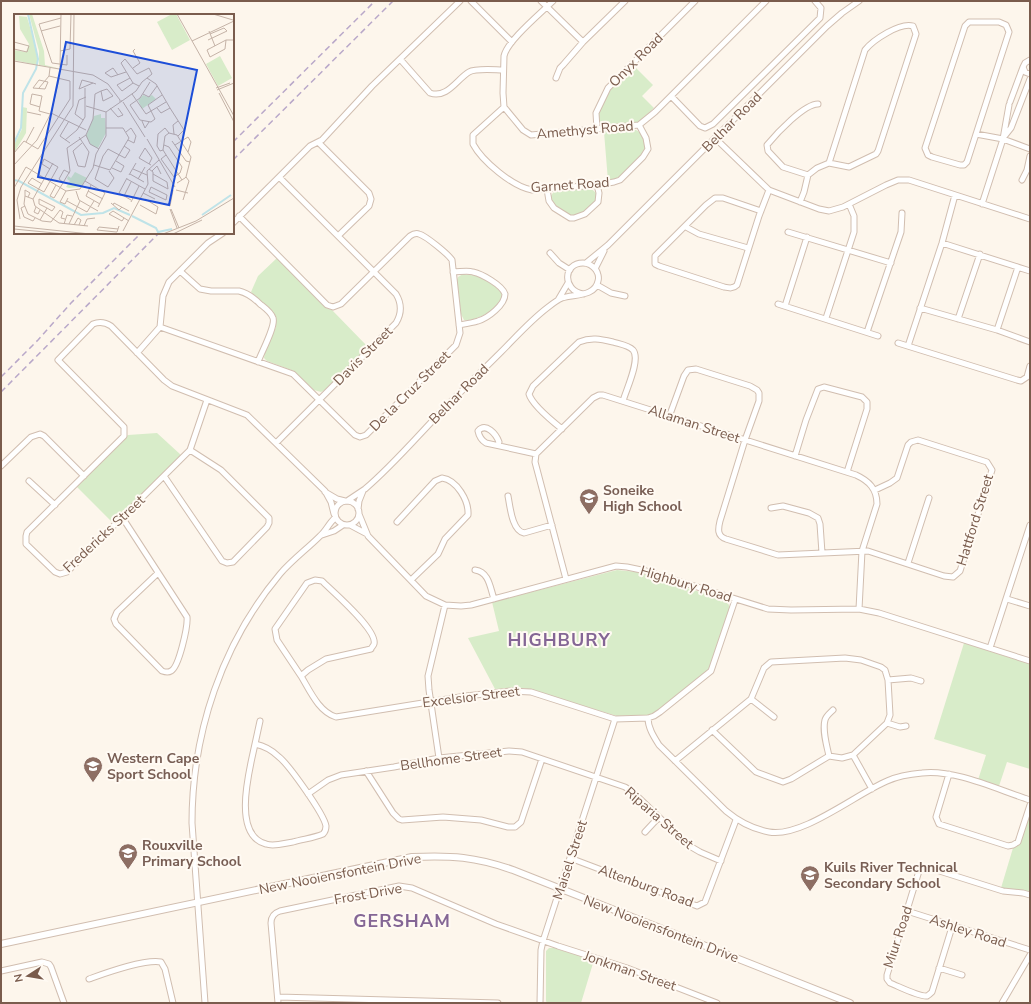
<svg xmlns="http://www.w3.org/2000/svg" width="1031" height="1004" viewBox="0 0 1031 1004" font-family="'Nunito Sans',sans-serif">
<rect width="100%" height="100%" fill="#fdf6ec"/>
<path fill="#d8ecc9" d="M634 66 653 85 642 96 654 108 638 123 602 126C593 117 604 96 611 88 618 80 626 73 634 66Z
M636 130 641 133 646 145 644 153 618 179 608 181 604 132Z
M589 188C607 196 589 208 581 215L571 216 551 202V196L554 191Z
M277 258 327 308 332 310 368 347 325 390 321 392 314 390 294 371 267 361 264 358 265 351 276 327V319L272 313 251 292 258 276Z
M463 274 478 276 500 289 502 293C503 307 477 322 464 320L461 314 457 280 458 277Z
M157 433 181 455 113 523 77 487 128 435Z
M617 570 637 572 725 600C728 603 730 605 729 610L709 668 706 672 656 712 648 715 617 716 524 688 495 689 468 638 499 631 492 602Z
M964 643 1030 664V769L1007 762 999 786 978 780 986 755 934 739Z
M1030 810V893L1001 888 1013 848 1018 844Z
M549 948H554L594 960 581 1003H547L546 1001V951Z"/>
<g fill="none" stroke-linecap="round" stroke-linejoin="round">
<defs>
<path id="minor" d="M471 1 512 42
M541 1 583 42
M553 1C541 13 507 41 504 56L503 93 504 107 523 130 531 135 639 125 655 112 766 1
M969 22H999L1006 25 1009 32 967 162 964 165H960L932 157 928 155 925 148 965 26Z
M400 59 430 93C447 99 457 79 469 72 476 68 495 70 503 70
M1030 60 1025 63 1023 67 1025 72 1030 74
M556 78 560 68 563 65 583 42 625 1
M671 96 700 126 705 128 713 124 820 18 821 8 815 1
M1010 102 1023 67
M504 107 473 135V144C482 161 513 187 532 190L597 185 614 182 620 180 643 157 648 149 646 138 639 125
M597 129 596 113 608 88 695 1
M976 134 1003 139 1030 149
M715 138 769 190 819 209 829 211 843 207 886 185 898 180H909L1030 219
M1003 138 1011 128 1030 79
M318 142 322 140 372 86 460 1
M808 175 783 167 768 151 767 145C777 133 804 104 818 104
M1022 180 1027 170 1030 156
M547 189 549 201 554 208 570 218H574L585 214 598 202 599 193 597 185
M800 202 804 192 808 175 817 168 829 163 849 167 876 154 878 151 916 34 913 26C900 22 873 40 865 50L829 163
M982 204 1003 139 1009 105
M761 211 723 198H715L706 205 655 256V264L659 266 724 287C729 288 733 289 737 285L759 216 769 190
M233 223 310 146 318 142 369 193 371 199 369 206 338 236
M686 227 699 234 748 248
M788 232 891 263
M942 243 1030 271
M550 253 559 263 570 270
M586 263 608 245 827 26 842 13 859 1
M595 269 604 251
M180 271 200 289 211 291H239C248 293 254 298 260 304 265 308 271 312 273 318 276 326 261 353 258 362
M453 272C460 272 467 270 473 272 482 274 502 285 505 294 505 305 488 318 478 321 472 323 465 324 459 325
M597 285 611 293 625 296
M558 300 568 283
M778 304 878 336
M785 306 807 237
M920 308 997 330 1030 342
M826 318 854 232V216L849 204
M958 319 980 254
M160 327 293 374 355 435 360 437 366 435 456 345 460 333 452 260C448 254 426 236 419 234 416 233 413 234 410 236L341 304 333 307 327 305 239 216
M997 330 1018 267
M867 332 901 232 902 213
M898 343 1017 380 1021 381 1027 377 1030 366
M908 346 942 243 955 195
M137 353 160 327 163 296 169 282 208 243 223 233
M207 400 190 450 67 572 60 574 55 572 26 544V536L27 532 124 436V427L58 360 93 324C100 321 105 322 111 326L164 380 172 386 247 415 325 491 331 502 334 514
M669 417 684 376 688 370 696 369 750 386 757 390 759 393V401L745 440 720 521C718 529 717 536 726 539L778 555 868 551 944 576 953 577 960 571 992 470 987 462 918 440 911 442 908 445 897 478 890 483 875 490
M562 429C552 421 532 405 529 394L533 386 579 342C591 337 600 339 613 342 619 344 628 345 633 350 641 359 626 390 623 401
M276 443 396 323C402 313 402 304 396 294L279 177
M498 445 499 442C496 434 486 422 478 431 479 436 481 440 486 443L536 454
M795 456 806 420 818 389 824 387 862 397 867 402V409L847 472
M1 466 31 437 40 434 44 436 84 476
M164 476 222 561 227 563 233 562 267 527 269 523V518L221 470 190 450
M29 481 55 505
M325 492 337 499 345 501
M508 496C510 506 512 531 524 533L552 525
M335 513a12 12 0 1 1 24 0a12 12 0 1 1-24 0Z
M347 501C353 497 359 493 365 489 391 467 415 439 439 414 459 393 480 373 501 352 516 337 530 321 547 308 552 304 557 300 562 298 574 294 595 297 598 281 599 278 598 273 596 270 593 266 588 263 583 263 563 263 562 290 583 294
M771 508 783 506 809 513 818 518 820 524 822 553
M358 509 359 501 363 491
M359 514 368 536 426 596 445 605 461 606 471 605 616 566 627 567 646 571 768 609 791 610 859 609 879 613 1030 661
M122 517 187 617C188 626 179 667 171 671 168 673 165 672 162 671L116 624 114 619 117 612 158 573
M397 522 435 481 442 478C457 480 469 501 468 515L445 539 438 554 411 580
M350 525 367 534
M322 535 334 531 343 525
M908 563 929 498
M475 570C489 572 490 587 494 599
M566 579 535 462 536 454 593 398 599 395H603L856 475C869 481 877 489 877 504L862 551 859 609
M1007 599 1030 606
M990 648 1030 525
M301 676 277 640 275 629 307 583 315 580 322 581C332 591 378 630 374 644 374 645 371 648 371 649L326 659 308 670 301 676C310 691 319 712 336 717L466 696 511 691 531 692 615 719 648 718 654 716 660 712 711 671 735 600
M888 680 911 678 921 681
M751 699 774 717
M648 718C648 728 654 737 659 745L726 811C738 821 753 829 769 832 802 838 856 794 887 781 898 776 910 774 922 773 955 769 998 790 1030 800
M887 723 900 727 906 726
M255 744C250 768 231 835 266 844 274 847 285 843 293 842 303 839 314 838 323 834 325 832 326 829 326 826 324 814 289 765 279 757 272 750 265 746 255 744L260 721
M853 755 872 789
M829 756C827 746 822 731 825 720 826 716 830 713 833 710
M439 758 429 690 428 676 445 605
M675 761 751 699 764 668 771 662 845 658 861 660 881 667 885 670 888 680 890 715 887 723 853 755 842 758 829 756 791 779 783 782 756 772 712 730
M366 771 393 813 399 819 402 820 443 817 481 820 508 827H515L521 822 542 759
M949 774 936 817 939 824 1008 846 1013 845 1018 842 1030 805
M308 794 328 780 341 775 394 767 439 758 509 751 522 752 625 787 634 793 688 845 700 852 721 861
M645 832 659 817
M570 858 697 906 705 902 736 820
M907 911 1030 950
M952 927 932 992C930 994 929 995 927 996 919 997 898 986 890 983L887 979V975L919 871C922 867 925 867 930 868L1003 891 1023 893 1030 895
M939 968 962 975
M1 971 42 962 49 964 51 967 64 1003
M89 979C106 973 144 959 161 962L165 969 173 1003
M278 997 498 1003
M205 1003 192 823C192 733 222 643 280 574 292 560 307 549 320 536 326 531 329 523 335 518
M278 1003 271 923C271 917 274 913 280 911L399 886 412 888 496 924 558 946 627 968 717 1003
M540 1003 541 950 543 941 615 719
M1002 1003 1030 955"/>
<path id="tertiary" d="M1 944 412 857C451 855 476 857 513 870L850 1003"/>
</defs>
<use href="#minor" stroke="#d1beb0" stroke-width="7"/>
<use href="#tertiary" stroke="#d1beb0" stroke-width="8"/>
<use href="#minor" stroke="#fff" stroke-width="5"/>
<use href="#tertiary" stroke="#fff" stroke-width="6"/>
<path stroke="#b9a8c9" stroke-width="1.5" stroke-dasharray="6 4" stroke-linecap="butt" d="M233 142 375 1
M233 160 393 1
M1 377 38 340 71 303 141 233
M1 392 159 233"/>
</g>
<defs>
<symbol id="school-pin" viewBox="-11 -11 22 30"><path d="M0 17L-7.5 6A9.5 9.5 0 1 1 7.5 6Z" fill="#8d6e63" stroke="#fffaf3"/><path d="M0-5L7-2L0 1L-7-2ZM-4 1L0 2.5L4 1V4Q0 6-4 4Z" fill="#fff"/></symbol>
</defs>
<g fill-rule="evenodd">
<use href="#school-pin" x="578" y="487" width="22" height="30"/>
<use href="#school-pin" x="82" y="755" width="22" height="30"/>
<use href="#school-pin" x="117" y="842" width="22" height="30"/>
<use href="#school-pin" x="799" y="864" width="22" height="30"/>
</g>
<g text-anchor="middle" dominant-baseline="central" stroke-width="4" stroke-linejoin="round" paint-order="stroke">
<g font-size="14" fill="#7a5c4d" stroke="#fffaf3">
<text transform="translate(636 60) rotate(-45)">Onyx Road</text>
<text transform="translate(732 122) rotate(-45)">Belhar Road</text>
<text transform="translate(585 130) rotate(-5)">Amethyst Road</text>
<text transform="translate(570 185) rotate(-4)">Garnet Road</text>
<text transform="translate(363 356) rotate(-45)">Davis Street</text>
<text transform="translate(410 391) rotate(-45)">De la Cruz Street</text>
<text transform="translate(459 394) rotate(-45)">Belhar Road</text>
<text transform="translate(694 424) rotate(18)">Allaman Street</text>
<text transform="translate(975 520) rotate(-73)">Hattford Street</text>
<text transform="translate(104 534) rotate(-43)">Fredericks Street</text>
<text transform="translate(686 584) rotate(17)">Highbury Road</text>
<text transform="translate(471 697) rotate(-7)">Excelsior Street</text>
<text transform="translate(451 759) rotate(-8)">Bellhome Street</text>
<text transform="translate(659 818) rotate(41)">Riparia Street</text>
<text transform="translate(570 860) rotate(-72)">Maisel Street</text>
<text transform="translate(340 874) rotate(-11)">New Nooiensfontein Drive</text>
<text transform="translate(646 886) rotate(20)">Altenburg Road</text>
<text transform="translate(368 894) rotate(-10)">Frost Drive</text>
<text transform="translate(661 929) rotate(21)">New Nooiensfontein Drive</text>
<text transform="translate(968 931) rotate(18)">Ashley Road</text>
<text transform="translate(898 937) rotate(-72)">Miur Road</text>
<text transform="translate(630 971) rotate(19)">Jonkman Street</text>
</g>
<g font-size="14" font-weight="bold" fill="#785e54" stroke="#fffaf3" text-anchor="start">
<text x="603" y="490">Soneike<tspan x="603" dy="16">High School</tspan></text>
<text x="107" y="758">Western Cape<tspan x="107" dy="16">Sport School</tspan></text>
<text x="142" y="845">Rouxville<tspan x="142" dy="16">Primary School</tspan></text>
<text x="824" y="867">Kuils River Technical<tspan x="824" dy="16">Secondary School</tspan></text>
</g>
<g font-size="18" font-weight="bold" letter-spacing="1" fill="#846695" stroke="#fffaf3">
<text x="559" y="640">HIGHBURY</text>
<text x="402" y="921">GERSHAM</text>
</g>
</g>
<g transform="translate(14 14)">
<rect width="220" height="220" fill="#fdf6ec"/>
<path d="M15 0H18L30 37 31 51 47 55 25 51V37ZM158 0H162L176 26 158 36 143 8ZM5 2 13 3 23 37V51L0 46V36L12 38 15 30 6 15ZM206 42 218 64 204 72 192 50ZM129 81 134 83 138 81 142 85 128 95 124 86ZM8 93 13 94 12 119 0 139V131L8 115ZM87 100V104H91L92 119 84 134 77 131 72 122 80 102ZM61 158 73 164 67 173 55 174 52 173 56 167 53 165 54 162 57 164Z" fill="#d8ecc9"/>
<path fill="none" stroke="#bfe3e8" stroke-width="2" d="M0 129 7 114 9 79 22 55 24 45 14 0M0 166 5 167 67 201 89 199 100 194 116 201M188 201 217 181M118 202 142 214 144 218 158 215"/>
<path fill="none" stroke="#c5b3a7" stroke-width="1" d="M163 0 220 102M199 0 219 6M47 4 25 10 38 49 53 51V41M27 17 46 12M195 17 201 32M220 21V35M194 26 213 17 210 14 196 20M212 26 211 35 196 43 193 36 212 26H220M178 27 220 7M0 28 15 32 13 38 0 35M46 37 56 35 57 0M0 47 79 61 94 70 106 86M46 53 47 0M119 54 126 49 119 37 121 35M104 61 99 54 91 59 97 63 112 58M116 64 103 71 108 77 119 69M133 64 142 70 156 94 147 99 143 94M25 66 34 68 31 75 19 74ZM136 68 126 84 116 91 126 106 137 108 141 105 134 91 148 81M79 69 68 66 65 75 79 69 82 70M25 74 35 62M202 74 216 69M203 76 220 69M205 79 220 108M118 80 132 100 152 88M129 80 135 83 143 72M108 87 122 77 128 68 138 60 135 54 123 60 111 45 107 49 119 69 125 72M109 88 131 123M72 92 92 98M26 93 16 90 18 80 28 82 25 97 36 100M96 94 104 103 109 101 104 94M156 94 170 116 164 122M13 98 27 101M37 99 72 116M69 106 61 100 65 86 72 83M55 107 46 122 56 129M128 107 131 114 135 108M112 118 117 114 122 122 120 129 114 126M160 120 159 111 164 107M65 123 75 138 71 153 64 152 59 137 68 129M133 125 161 173M51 126 63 116 71 103V74M158 127 172 147 176 148M12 128 20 113M150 131 155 133 168 153 166 159 160 163 147 145 152 141M161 131 174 123 177 128 174 138M85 135 76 130 72 121 79 105 81 80 87 77 89 87 99 82 93 75 87 77M149 136 146 137 143 132 144 120 151 114 155 119M0 139 10 127 24 135 56 85V67L35 62 36 54M39 149 19 185 21 192 45 209 74 212M135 150 138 144 131 134 125 144 137 151M0 151 23 126 37 99 45 65M80 151 96 156 115 124 109 114H92M98 154 107 158 110 152 102 147M119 155 133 161M135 155 139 158V167L154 175 153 168 139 160M95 157 100 164 94 173 81 165 89 142 94 135 111 144 116 136 110 132M138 157 143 152 147 160M116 160 130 168M115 161 122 149M113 164 105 179 117 186M113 165 131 175M124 165 131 153M71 167 91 179 84 193M50 169 45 165 50 156 56 159M163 169 171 164 172 163 177 143 163 121 155 119 151 122 149 136 168 166M28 170 18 164 14 169 30 178 44 153 30 145 28 150 36 155M42 171 36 182 40 184 56 157 53 134 72 121M77 171 72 182 86 190M137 173 153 181 152 186 135 178ZM0 174 12 153 52 177 66 175 79 154 82 140 92 122V98L108 87H105M162 176 174 179M52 177 46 188 51 190 54 184M62 177 65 186 84 197M74 177 89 185M129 179 141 185M11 182V176L16 179 14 183M110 182 117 168M19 185 11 182 10 190 14 200 28 207 37 208 46 196 49 198 47 204 51 205M131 185 144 193 142 200M169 186 175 167 172 163M53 187 73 198 80 187M117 188 125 172M97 189 105 196 108 193M99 191 100 189 115 197M126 191 142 200M11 192 7 194 10 203 19 207 21 204M156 192 159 176M22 193 20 198 24 200 26 196M156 195 163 214M157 195 165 214M110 204 108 207 95 200 99 197 115 207M6 205 3 186 7 173 59 92 60 0M26 206 33 194 38 197 41 193 25 185V190L33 194M50 210 53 201 58 202M55 210 66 187M60 211 64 204 67 206 65 211M0 212 76 220M70 212 73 205 81 204M0 215 51 220M104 215 85 213 83 216 102 218H103L105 212M109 217 134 170 133 157 145 146M149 220 182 207 220 184M159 220 188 206"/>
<path fill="#1d4ed8" fill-opacity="0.15" stroke="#1d4ed8" stroke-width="2" d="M52 28 183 56 155 191 24 163Z"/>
<rect width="220" height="220" fill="none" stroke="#7a5c4d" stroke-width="2"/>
</g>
<rect width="1031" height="1004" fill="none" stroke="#7a5c4d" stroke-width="4"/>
<g transform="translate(28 976) rotate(258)" stroke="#fffaf3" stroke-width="3" paint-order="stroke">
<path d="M0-3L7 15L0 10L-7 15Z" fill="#7a5c4d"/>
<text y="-6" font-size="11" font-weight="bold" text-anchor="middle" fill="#7a5c4d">N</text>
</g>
</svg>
